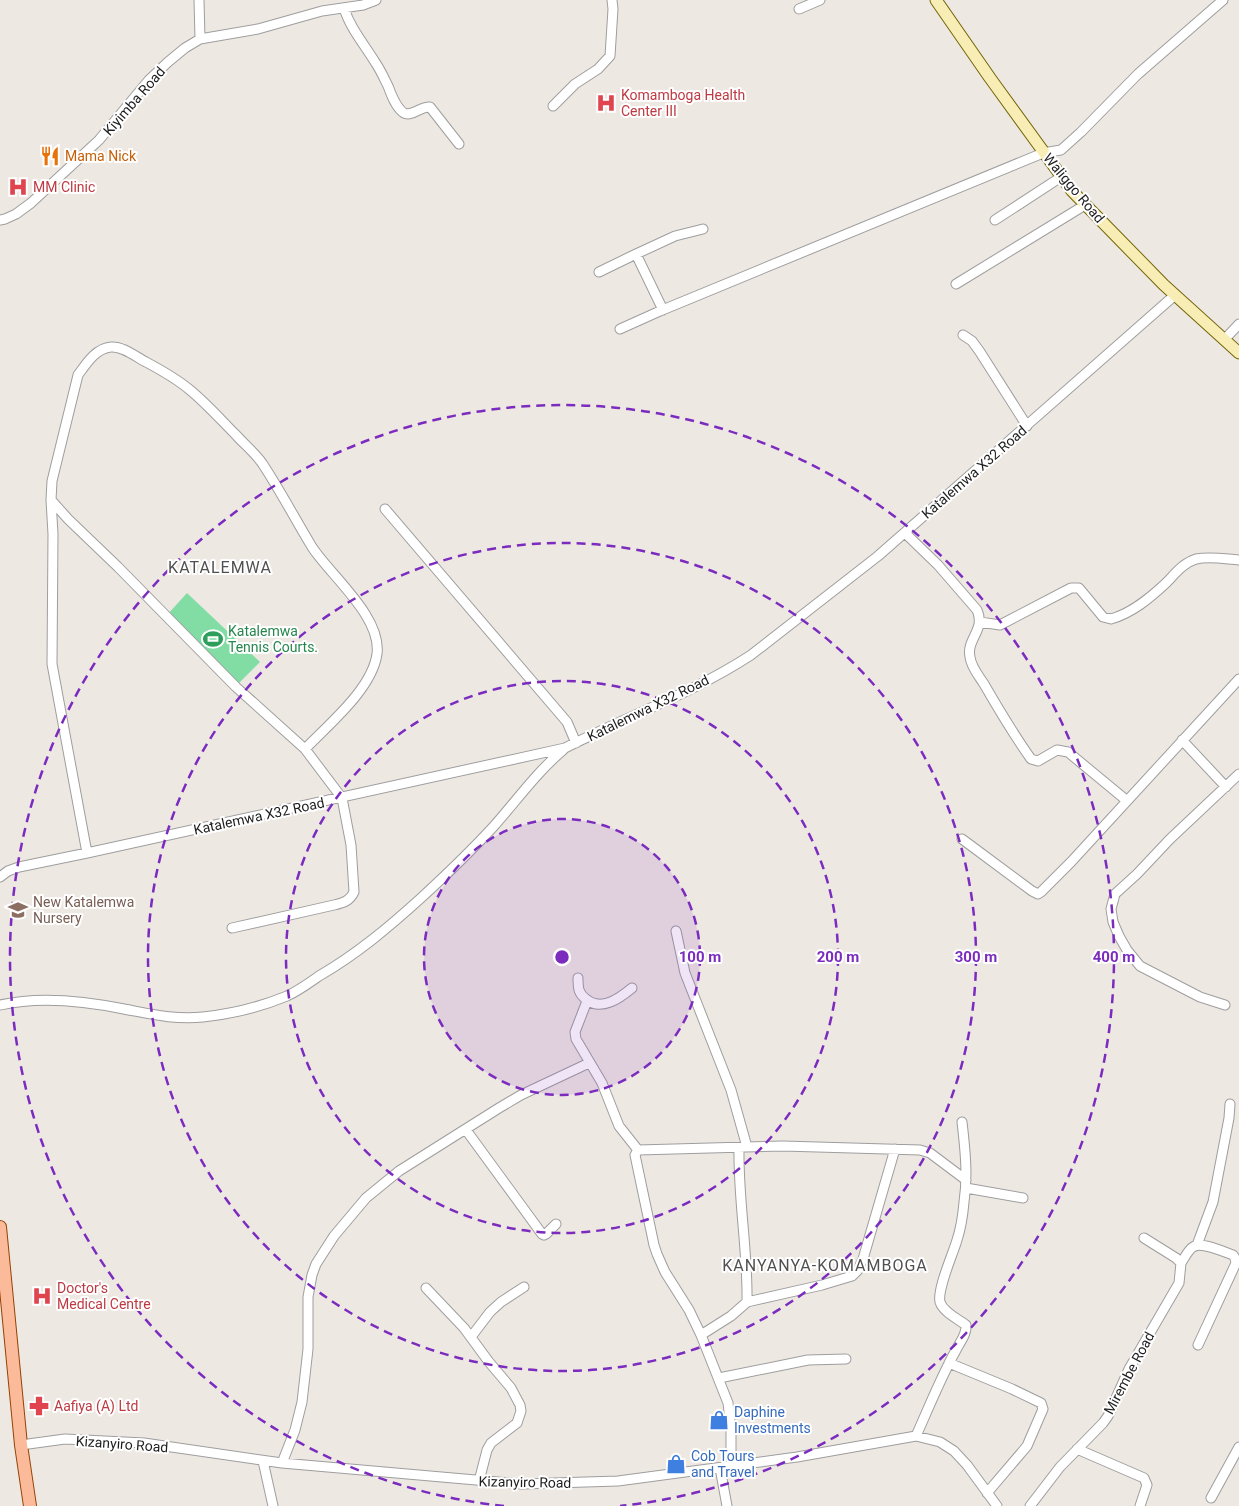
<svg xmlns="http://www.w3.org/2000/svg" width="1239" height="1506" viewBox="0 0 1239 1506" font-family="Roboto,sans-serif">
<rect width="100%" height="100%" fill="#eee8e3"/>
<path fill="#81dda4" d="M187 593 260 662 236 686 167 615Z"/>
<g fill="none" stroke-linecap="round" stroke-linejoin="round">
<defs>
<path id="street" d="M199 0 200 39
M344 8C350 28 364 44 375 62 380 69 384 78 388 86 391 94 396 108 404 113 412 117 421 106 430 107L459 144
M799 9 820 0
M553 106 575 84 598 69 610 56 613 9 612 0
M0 220 5 219 16 214 31 203 99 140 149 80 168 62 185 48 200 39 258 29 322 11 363 5 376 0
M995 220 1061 177
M599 272 636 254
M956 284 1085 205
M663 310 636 254 675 236 703 229
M620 329 660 311 1043 153 1061 150 1081 132 1138 74 1223 0
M963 335 972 341 980 352 1027 426
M1224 340 1239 324
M51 500 53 534 52 664 87 853
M385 509 567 722 576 743
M905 533 938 565 977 610C986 630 966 639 970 657 971 667 979 676 984 684 999 710 1014 735 1031 759L1038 761 1057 750 1068 752 1126 800
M980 622 1000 625 1071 588H1079L1103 617 1111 619C1132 613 1150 598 1166 583 1175 574 1183 563 1196 559 1210 556 1225 559 1239 560
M1182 740 1226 787
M962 839 1032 891 1038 894 1041 892 1071 862 1239 679
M0 877 8 871 19 867 87 853 565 748C626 717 693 693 751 655L878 556 1175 295
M232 928 334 905C343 903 350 901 354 892L351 845 342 798 305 749 236 687 118 567 68 519 51 500 52 481 78 375C86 364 96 348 111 347 123 346 136 357 146 362 161 370 177 379 190 390 207 404 221 420 236 435 244 444 255 453 262 463 280 490 295 519 312 547 331 576 382 617 377 654 372 689 329 724 305 749
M676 931 685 973 731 1090 747 1147
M578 978C578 982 578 986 579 990 580 993 583 997 586 999 601 1012 620 998 632 988
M587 1001 575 1032 576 1039 602 1083 619 1126 638 1150
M0 1005C39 996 85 1001 124 1009 151 1014 175 1020 203 1017 232 1014 260 1007 287 996 298 991 309 983 319 976 357 954 389 927 421 898 446 875 471 851 494 826 517 800 536 773 563 750
M1225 1005 1200 997 1140 966 1127 950 1119 936 1113 922 1111 909 1115 894 1137 874 1170 839 1239 774
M466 1130 542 1234 544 1235 546 1234 556 1224
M739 1148C738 1199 748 1251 747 1302
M638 1150 635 1155 654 1245 657 1254 665 1272 689 1310 701 1335 728 1403 731 1430V1467
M638 1150 783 1146 920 1150 930 1153 966 1180
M966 1188 1023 1198
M1197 1245 1213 1202 1229 1118 1230 1104
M1181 1263C1184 1259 1188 1250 1193 1247 1201 1241 1224 1252 1233 1255L1235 1258 1236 1263 1198 1345
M426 1288 464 1328 489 1362 511 1388 520 1405 521 1411 517 1423 491 1443 487 1450 479 1481
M701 1335 731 1316 747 1302 822 1285 852 1276 858 1270 863 1259 895 1149
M471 1337 490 1312 501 1302 524 1287
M949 1363 1012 1389 1041 1403 1043 1409 1027 1446 987 1493
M719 1378 808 1360 846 1359
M916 1436C929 1407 941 1377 956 1350 960 1342 967 1334 966 1325 958 1319 943 1312 940 1302 937 1289 953 1254 957 1240 961 1228 963 1214 964 1202 968 1175 965 1148 962 1122
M21 1445 65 1439 144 1443 282 1463 522 1484 618 1481 797 1457 916 1436 940 1442 954 1451 967 1465 997 1506
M1077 1449 1144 1478 1147 1485 1140 1506
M263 1461 273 1506
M282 1463 295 1430 302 1402 308 1349V1297L312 1275 316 1264 334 1236 366 1198 399 1171 499 1108 521 1095 589 1063
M720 1468 727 1506
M1211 1498 1239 1447
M1030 1506 1060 1467 1103 1423 1108 1416 1129 1369 1179 1283 1181 1263 1176 1258 1144 1238"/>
<path id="secondary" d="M936 0 990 78 1072 191 1164 285 1239 353"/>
<path id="primary" d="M0 1227 21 1445 30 1506"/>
</defs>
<use href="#street" stroke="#9e9e9e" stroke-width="11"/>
<use href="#secondary" stroke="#726506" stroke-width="13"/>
<use href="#primary" stroke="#944202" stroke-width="14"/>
<use href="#street" stroke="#fff" stroke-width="9"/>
<use href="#secondary" stroke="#f9edb6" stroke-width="11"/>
<use href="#primary" stroke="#fbbb9b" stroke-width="12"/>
</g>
<circle cx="562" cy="957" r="138" fill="#7b2cbf" fill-opacity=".12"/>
<g fill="none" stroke="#7b2cbf" stroke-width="2.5" stroke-dasharray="9 6">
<circle cx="562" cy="957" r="138"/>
<circle cx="562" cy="957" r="276"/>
<circle cx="562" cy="957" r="414"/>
<path d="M504 1506A552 552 0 1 1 620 1506"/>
</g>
<defs>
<symbol id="hospital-bare" viewBox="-9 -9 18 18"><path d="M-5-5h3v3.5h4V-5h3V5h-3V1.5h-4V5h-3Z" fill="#e0444e" stroke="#fff" stroke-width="2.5" paint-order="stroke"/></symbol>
<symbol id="restaurant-bare" viewBox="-9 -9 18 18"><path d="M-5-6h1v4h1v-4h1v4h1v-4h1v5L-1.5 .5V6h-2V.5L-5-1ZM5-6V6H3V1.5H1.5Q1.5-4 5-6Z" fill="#e8710a" stroke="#fff" stroke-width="2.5" paint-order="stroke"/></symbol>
<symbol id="stadium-bare" viewBox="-9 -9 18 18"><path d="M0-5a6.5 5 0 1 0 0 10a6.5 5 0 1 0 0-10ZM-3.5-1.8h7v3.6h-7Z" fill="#2e9e5b" stroke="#fff" stroke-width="2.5" paint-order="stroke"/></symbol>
<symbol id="school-bare" viewBox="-9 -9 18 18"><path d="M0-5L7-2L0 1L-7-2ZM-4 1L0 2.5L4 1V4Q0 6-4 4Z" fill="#8d6e63" stroke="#fff" stroke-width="2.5" paint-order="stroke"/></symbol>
<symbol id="pharmacy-bare" viewBox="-9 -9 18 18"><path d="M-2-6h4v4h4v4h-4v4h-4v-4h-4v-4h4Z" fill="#e0444e" stroke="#fff" stroke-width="2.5" paint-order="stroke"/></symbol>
<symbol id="shop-bare" viewBox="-9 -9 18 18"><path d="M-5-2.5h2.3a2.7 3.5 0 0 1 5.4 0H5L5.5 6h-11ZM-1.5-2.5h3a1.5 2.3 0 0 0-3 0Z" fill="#3f7fe0" stroke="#fff" stroke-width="2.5" paint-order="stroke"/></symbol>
</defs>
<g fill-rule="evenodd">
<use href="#hospital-bare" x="592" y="89" width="28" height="28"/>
<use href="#restaurant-bare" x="36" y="142" width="28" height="28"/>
<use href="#hospital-bare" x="4" y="173" width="28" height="28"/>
<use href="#stadium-bare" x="199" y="625" width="28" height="28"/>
<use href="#school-bare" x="4" y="896" width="28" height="28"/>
<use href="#hospital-bare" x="28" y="1282" width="28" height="28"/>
<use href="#pharmacy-bare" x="25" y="1392" width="28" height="28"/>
<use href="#shop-bare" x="705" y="1406" width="28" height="28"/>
<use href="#shop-bare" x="662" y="1450" width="28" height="28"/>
</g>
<g text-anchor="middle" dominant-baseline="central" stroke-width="4" stroke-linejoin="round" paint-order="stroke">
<g font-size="14" fill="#be3a42" stroke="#fff" text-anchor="start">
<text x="621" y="95">Komamboga Health<tspan x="621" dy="16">Center III</tspan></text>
<text x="33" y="187">MM Clinic</text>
<text x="57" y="1288">Doctor's<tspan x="57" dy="16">Medical Centre</tspan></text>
<text x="54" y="1406">Aafiya (A) Ltd</text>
</g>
<g font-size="14" fill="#1d1d1d" stroke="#fff">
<text transform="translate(134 101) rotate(-49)">Kiyimba Road</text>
<text transform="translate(1074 188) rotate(50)">Waliggo Road</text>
<text transform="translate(974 472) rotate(-41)">Katalemwa X32 Road</text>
<text transform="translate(648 708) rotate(-26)">Katalemwa X32 Road</text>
<text transform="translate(259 816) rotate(-12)">Katalemwa X32 Road</text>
<text transform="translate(1129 1373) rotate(-62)">Mirembe Road</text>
<text transform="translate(122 1444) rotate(4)">Kizanyiro Road</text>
<text transform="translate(525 1482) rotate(1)">Kizanyiro Road</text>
</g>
<g font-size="14" fill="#c56008" stroke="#fff" text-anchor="start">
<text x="65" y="156">Mama Nick</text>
</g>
<g font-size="14" fill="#27864d" stroke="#fff" text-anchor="start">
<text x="228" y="631">Katalemwa<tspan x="228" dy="16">Tennis Courts.</tspan></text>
</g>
<g font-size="14" fill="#785e54" stroke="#fff" text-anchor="start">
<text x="33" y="902">New Katalemwa<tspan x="33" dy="16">Nursery</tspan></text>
</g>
<g font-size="14" fill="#366cbe" stroke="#fff" text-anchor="start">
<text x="734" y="1412">Daphine<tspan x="734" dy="16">Investments</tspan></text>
<text x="691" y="1456">Cob Tours<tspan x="691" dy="16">and Travel</tspan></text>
</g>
<g font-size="16" letter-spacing="1" fill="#505050" stroke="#fff">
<text x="220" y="567">KATALEMWA</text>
<text x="825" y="1265">KANYANYA-KOMAMBOGA</text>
</g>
</g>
<circle cx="562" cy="957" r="8" fill="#7b2cbf" stroke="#fff" stroke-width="2.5"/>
<g font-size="15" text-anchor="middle" font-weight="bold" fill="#7b2cbf" stroke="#fff" stroke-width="4" stroke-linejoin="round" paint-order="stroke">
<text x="700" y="962">100 m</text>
<text x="838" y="962">200 m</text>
<text x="976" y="962">300 m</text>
<text x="1114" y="962">400 m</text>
</g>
</svg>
